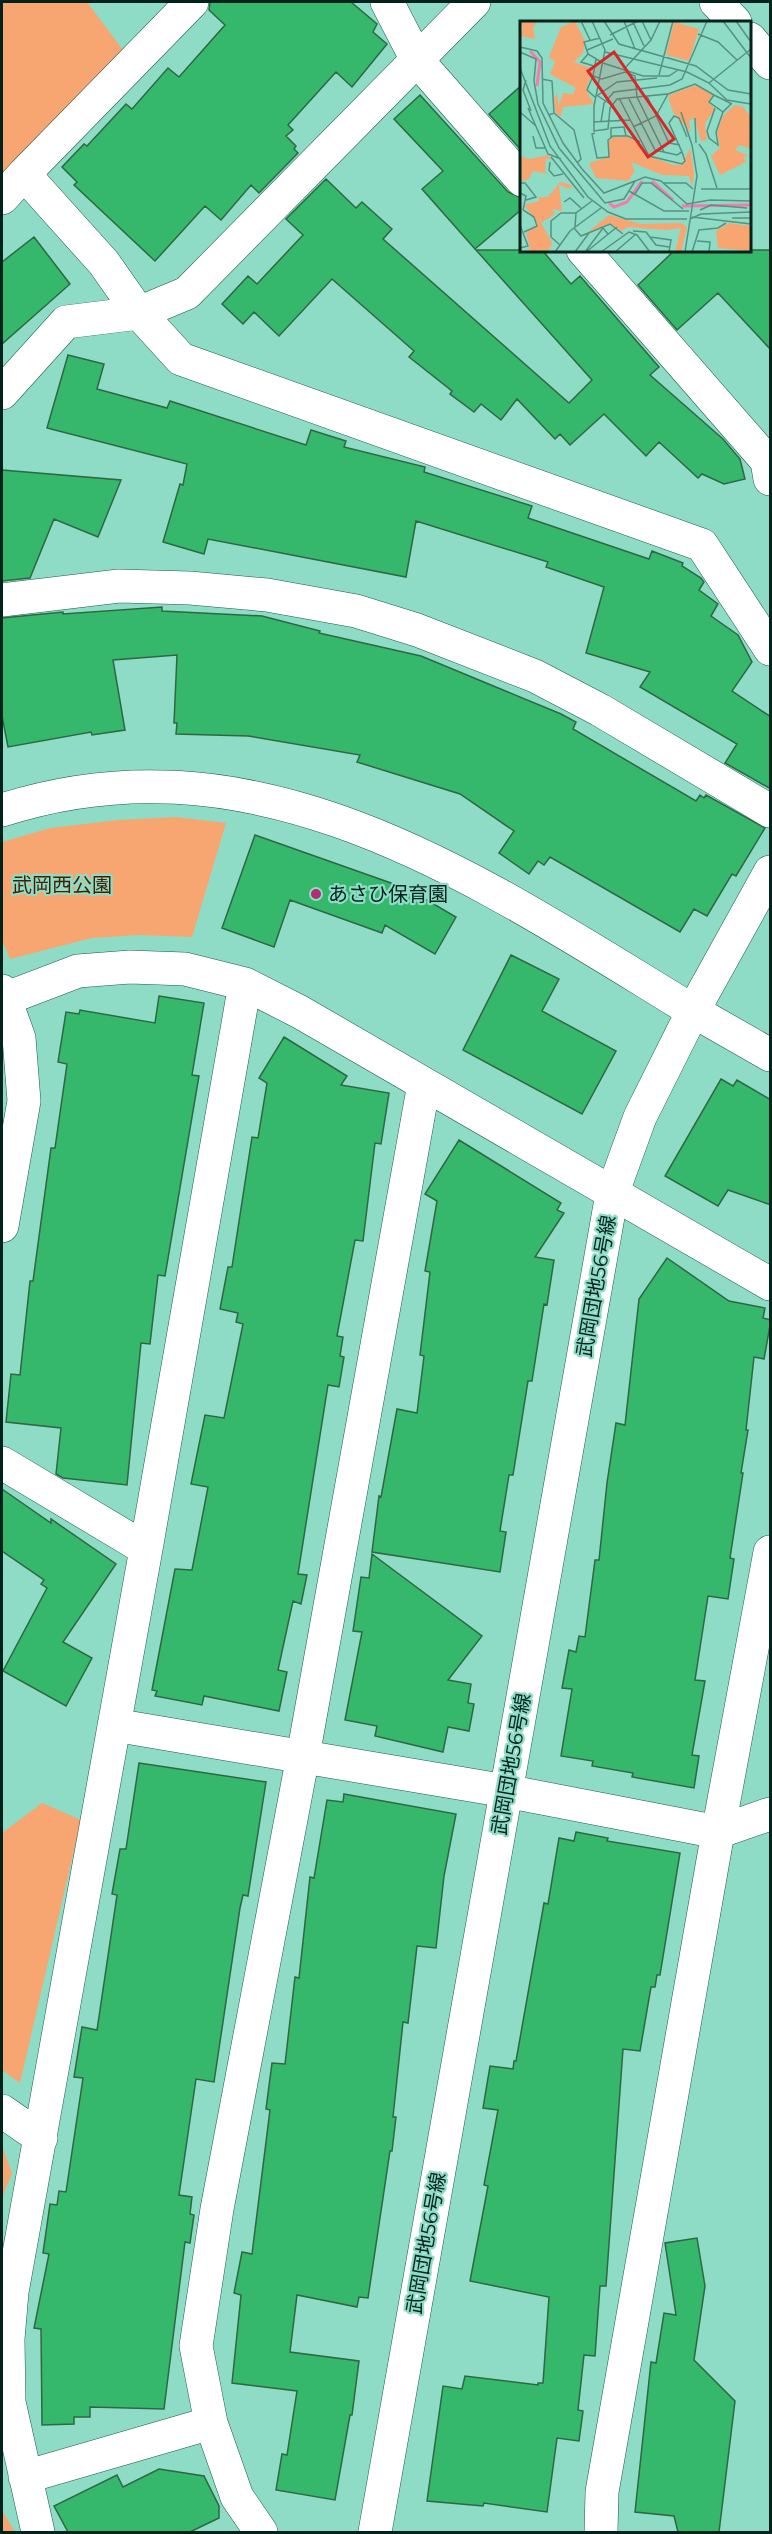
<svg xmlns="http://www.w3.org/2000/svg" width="772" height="2534" viewBox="0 0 772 2534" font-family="Montserrat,'Noto Sans JP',sans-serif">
<rect width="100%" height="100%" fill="#8edcc5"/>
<path fill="#f7a671" d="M2 2H87L126 54 2 176Z
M176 817 226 823 192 937 139 935 92 938 10 959 2 940V842L50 828 118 820Z
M42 1803 81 1820 20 2083 2 2070V1833Z
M2 2146 12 2173 2 2198Z
M2 2510 15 2532H2Z"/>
<path fill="#35b76c" stroke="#2f6743" stroke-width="1.5" d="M210 2H351L377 24 373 32 387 44 352 87 336 72 288 125 293 130 286 136 296 146 294 149 298 153 259 193 251 185 221 220 205 206 155 261 74 185 77 182 62 167 84 144 87 146 126 104 132 109 168 68 179 77 225 25 209 10Z
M522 85V151L489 114Z
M420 95 508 192 522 198V209L475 249 422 189 443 171 394 119Z
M326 179 356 208 362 202 392 229 383 239 569 403 592 380 476 250H542L571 284 580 276 659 367 650 375 723 439 740 459 745 479 724 484 702 474 698 478 659 442 646 456 604 414 570 445 560 434 555 439 517 399 501 420 481 404 474 412 450 394 452 391 409 357 414 351 332 279 279 336 254 312 243 324 222 304 248 276 257 284 303 235 286 219Z
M34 237 70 284 2 344V262Z
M675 250H771V350L718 293 677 330 638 285Z
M68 355 104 364 97 389 167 408 170 401 306 445 311 430 346 441 344 447 425 467 424 472 532 506 528 518 649 559 652 551 683 563 682 566 701 578 704 582 699 590 718 604 711 616 738 635 752 662 732 691 771 717V789L725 763 737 744 640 687 650 672 586 653 604 587 546 567 548 562 416 521 406 577 208 539 204 554 163 542 180 484 183 485 187 464 47 428Z
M2 470 121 480 98 537 54 519 30 578 2 581Z
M162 607V611L262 616 320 631 319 633 421 656 561 714 576 722 573 729 696 801 700 795 704 798 706 795 765 828 736 876 732 874 707 916 694 909 680 932 550 857 544 865 538 861 529 874 499 853 514 831 460 794 357 762 360 755 248 736 176 734 177 723H174L177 655 113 660 125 730 92 735 91 732 8 747 2 716V618L63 612V614Z
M255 835 408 889 456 917 435 954 385 925 382 933 290 900 274 947 222 928Z
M511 955 559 979 542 1011 616 1051 582 1114 463 1050Z
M159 996 204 1003 192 1075 199 1076 165 1276 158 1275 150 1344 141 1343 127 1485 63 1478 56 1474 61 1428 6 1422 11 1374 20 1375 30 1281H33L51 1148H55L67 1064 58 1062 66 1012 79 1014 80 1010 155 1023Z
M284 1037 347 1076 341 1085 389 1093 381 1144 375 1143 363 1241 355 1240 337 1336 343 1337 340 1356 344 1357 339 1387 328 1385 298 1574 307 1575 301 1604 293 1601 278 1670 287 1672 279 1711 204 1696 202 1705 155 1696 157 1691 152 1690 175 1569 192 1570 208 1487 191 1484 205 1415 224 1418 243 1324 236 1322 238 1313 220 1309 228 1267H232L252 1137 258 1138 267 1083 259 1078Z
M721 1079 733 1086 737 1080 771 1100V1205L728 1190 718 1206 665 1176Z
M459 1140 561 1203 557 1210 564 1213 535 1257 554 1260 547 1305 544 1304 532 1381H528L513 1475H509L500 1531 506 1532 500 1572 372 1552 379 1496 381 1497 397 1409 417 1413 424 1356 420 1355 430 1272 425 1271 437 1201 425 1194Z
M667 1258 729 1301 765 1308 763 1318 771 1320 764 1359 754 1357 746 1430H748L741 1473H743L730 1558 734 1559 728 1599 708 1596 695 1680 705 1681 692 1755 699 1756 694 1788 632 1777 633 1773 592 1766 593 1761 561 1756 572 1689 562 1688 569 1650 576 1652 579 1636 585 1637 595 1560H599L607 1483 616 1423 625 1425 639 1299Z
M2 1489 51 1523V1519L116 1564 63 1642 92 1658 66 1706 3 1671 47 1588 41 1584 44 1580 2 1551Z
M372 1554 482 1636 448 1680 471 1684 468 1703 474 1704 469 1731 448 1727 443 1752 375 1736 377 1726 345 1720 362 1632 353 1631 361 1577 369 1578Z
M139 1763 266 1782 248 1896 243 1895 240 1908 214 2082 196 2079 179 2195 192 2197 190 2214 194 2215 190 2243 185 2242 164 2409 90 2407V2417H74V2424L42 2425 41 2329 34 2328 49 2254 43 2253 50 2204 57 2205 59 2191 66 2192 83 2078 74 2077 82 2027 97 2030 117 1895 112 1894 120 1849H126Z
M344 1794 456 1814 444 1876 436 1948 417 1946 408 2023 403 2022 393 2117H396L392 2151H390L368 2298 359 2297 357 2307 297 2295 290 2352 359 2361 352 2415H350L335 2500 276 2490 282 2454 287 2455 297 2391 232 2383 241 2295 234 2293 242 2252 252 2254 270 2110 266 2109 272 2063 285 2064 295 1977 299 1978 310 1877 314 1878 327 1800 343 1802Z
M576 1832 608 1838 607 1841 680 1853 660 1975H657L655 1987H651L640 2051 623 2049 606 2286H600L595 2356 584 2355 578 2410 583 2411 579 2441 557 2438 547 2512 484 2503 483 2506 427 2501 443 2386 462 2389 465 2376 538 2385V2383H543L549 2297 470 2281 488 2186 484 2185 498 2110 483 2108 490 2066 513 2069 514 2061H516L544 1903 548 1904 559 1838 574 1841Z
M697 2238 705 2286 694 2360 735 2401 719 2532H678L674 2516 635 2512 651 2362 656 2363 664 2313 676 2315 665 2243Z
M159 2469 204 2476 219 2506V2518L190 2532H68L54 2506 117 2475 123 2487Z"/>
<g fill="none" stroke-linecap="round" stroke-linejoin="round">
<defs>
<path id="street" d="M192 2 24 174 104 263 139 313 181 359 702 545 770 649
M387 2 417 60 522 180
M716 2 735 22
M750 39 770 63
M2 198 24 174
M583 250 767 461 770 479
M2 393 66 322 139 313 187 293 474 2
M2 600 119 586 190 588 267 595 356 611 417 630 535 676 600 710 770 811
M2 810C261 727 481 882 693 1011L770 872
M2 991 19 1038 24 1101 2 1226
M2 1000 78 971 130 967 185 969 245 984 300 1012 770 1284
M2 1463 146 1549
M114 1725 506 1791 718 1832 770 1814
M2 2111 41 2138
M25 2477 211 2423
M38 2532 9 2402 8 2339 12 2292 146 1549 245 984
M261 2532 237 2497 211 2423 196 2346 217 2209 303 1756 424 1084
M601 2532 602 2492 718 1832 770 1552"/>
<path id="secondary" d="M375 2532 612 1194 640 1117 693 1011 770 1055"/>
</defs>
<use href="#street" stroke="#1d5a4b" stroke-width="34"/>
<use href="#secondary" stroke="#1d5a4b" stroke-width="34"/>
<use href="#street" stroke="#fff" stroke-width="33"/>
<use href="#secondary" stroke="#fff" stroke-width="33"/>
</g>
<circle fill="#b22d73" stroke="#8edcc5" stroke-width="2" cx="316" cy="894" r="6"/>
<g text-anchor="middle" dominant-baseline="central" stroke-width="4.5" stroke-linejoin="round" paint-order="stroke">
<g font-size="20" fill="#451d00" stroke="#8edcc5">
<text x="62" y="885">武岡西公園</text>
</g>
<g font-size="20" fill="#02231b" stroke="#8edcc5" text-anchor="start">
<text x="328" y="894">あさひ保育園</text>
</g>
<g font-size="20" fill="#02231b" stroke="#8edcc5">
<text transform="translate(596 1286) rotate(-80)">武岡団地56号線</text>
<text transform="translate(511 1764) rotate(-80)">武岡団地56号線</text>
<text transform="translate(426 2243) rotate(-80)">武岡団地56号線</text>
</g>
</g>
<g transform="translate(520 21)">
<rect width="231" height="231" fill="#8edcc5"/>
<path d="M0 0H18L13 6 15 18 1 15 0 8 3 9ZM55 0 65 20 63 32 54 41 73 48 66 69 74 83 43 86 41 95 36 93 34 78 37 72 39 85 43 72 53 73 56 67 30 53 35 41 29 36 41 6ZM154 1 179 8 169 40 146 34ZM176 64 193 74 188 81 195 88 185 102 187 119 181 120 174 97 169 100 171 112 153 91 149 79V74ZM215 84 223 86 231 96V128L220 124 215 129 228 134 224 136 226 141 200 154 191 135 200 127 197 111 203 95ZM93 116H109L120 123 126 134 153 144H162L170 127 174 152 172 166 169 155 142 154 111 141 115 150 108 160 76 157 69 142 89 136V120ZM28 134 32 139 26 137 25 150 28 153 13 150 9 158 0 161V135L10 138ZM40 161 52 164 50 168 39 164 42 190 32 188 35 193 21 202 32 221 31 226 25 231H5L10 227 6 212 18 203 4 184 19 180V176H28ZM89 194 121 203 161 202 167 206 161 231H155L161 207 146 209 108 206 101 210 90 202 67 212ZM209 202 231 205V230L198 227 196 210Z" fill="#f7a671"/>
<path fill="none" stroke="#f27bb1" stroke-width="3" d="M10 30 20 41 17 65M132 160 153 179M89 182 94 186 107 181 122 160M162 185 231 184"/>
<path fill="none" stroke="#569281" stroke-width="1.5" d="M61 0 70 19M72 0 85 29 74 85V110L88 108 90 87 97 78 148 73 136 95 113 106M84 0 99 23 176 45 208 69 231 73M104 0 115 28M122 0 131 19M203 0 231 37M216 0 231 21M113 1 124 25M178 13 198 21 217 39M90 14 118 0M80 17 64 21 68 33 83 42 123 55H149L158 49M0 26 17 30 22 37 23 82 43 122 62 148 84 172 115 160M67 29 93 18M0 31 16 38 14 60 18 83 39 127 85 182 104 178 115 160 125 156 141 160 167 183 190 179 231 180M85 31 167 51 189 62 207 79 231 83M68 33 61 41 74 45M76 38 73 55 82 58 105 51 115 55 117 76 144 131M0 47 30 125 68 176 88 191 106 198H167M105 47 131 19 140 0M139 54 153 0M73 55 67 69 75 76 97 61 137 57M22 58 32 60 34 92M6 59 3 69 11 90M189 62 231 28M148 73 175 63 194 74M78 75 93 85 101 100M127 75 149 122 160 124M108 76 135 129 157 134 162 131 149 102 154 95 159 97 167 116M99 77 129 135 162 143 165 140 162 131M8 87 28 133 41 138M195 87 187 110 189 117 198 124 196 111 203 91 211 83M0 91 16 105M161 91 172 124 177 155 165 231M203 91 189 81 194 74 212 83M29 94 34 92 54 109 61 138 57 142M175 97 176 122M73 101 110 99M81 101 84 82 94 71 150 64 162 58 187 0M75 112 72 113 77 137 89 136 88 119 93 115H108L120 121M13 115 16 127H26M91 116V107L104 106 106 115M179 123 186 133 197 167M31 136 64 177M30 141 29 149 34 155 43 153M0 162H5L16 176 6 179M144 162H166L173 168M181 168H231V153M109 170 144 190H169M0 172 6 175 3 189 14 196 17 205 4 211M115 173 122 162H131L163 188M44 181 50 177 61 187M180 189 191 184 227 187M172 196 231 203M212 197H231M170 198 181 193 231 191M0 204 8 225 0 227M55 206 56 192 72 180M54 207 61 215 90 203 103 213M113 210 126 211 136 224 149 226M130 216 151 219 149 231M177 220 190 221 189 231M40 224 31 216V200L41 192H56M35 231 50 210 81 187M55 231 69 212M65 231 83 207 88 213M66 231 97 206M81 231 109 211 117 214 130 231M95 231 116 213M172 231 179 209 198 207 206 202"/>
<path fill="#d62828" fill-opacity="0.15" stroke="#d62828" stroke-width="3" d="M94 31 154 118 128 136 68 50Z"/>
<rect width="231" height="231" fill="none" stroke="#02231b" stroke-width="3"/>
</g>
<rect width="772" height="2534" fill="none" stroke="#02231b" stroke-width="6"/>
</svg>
